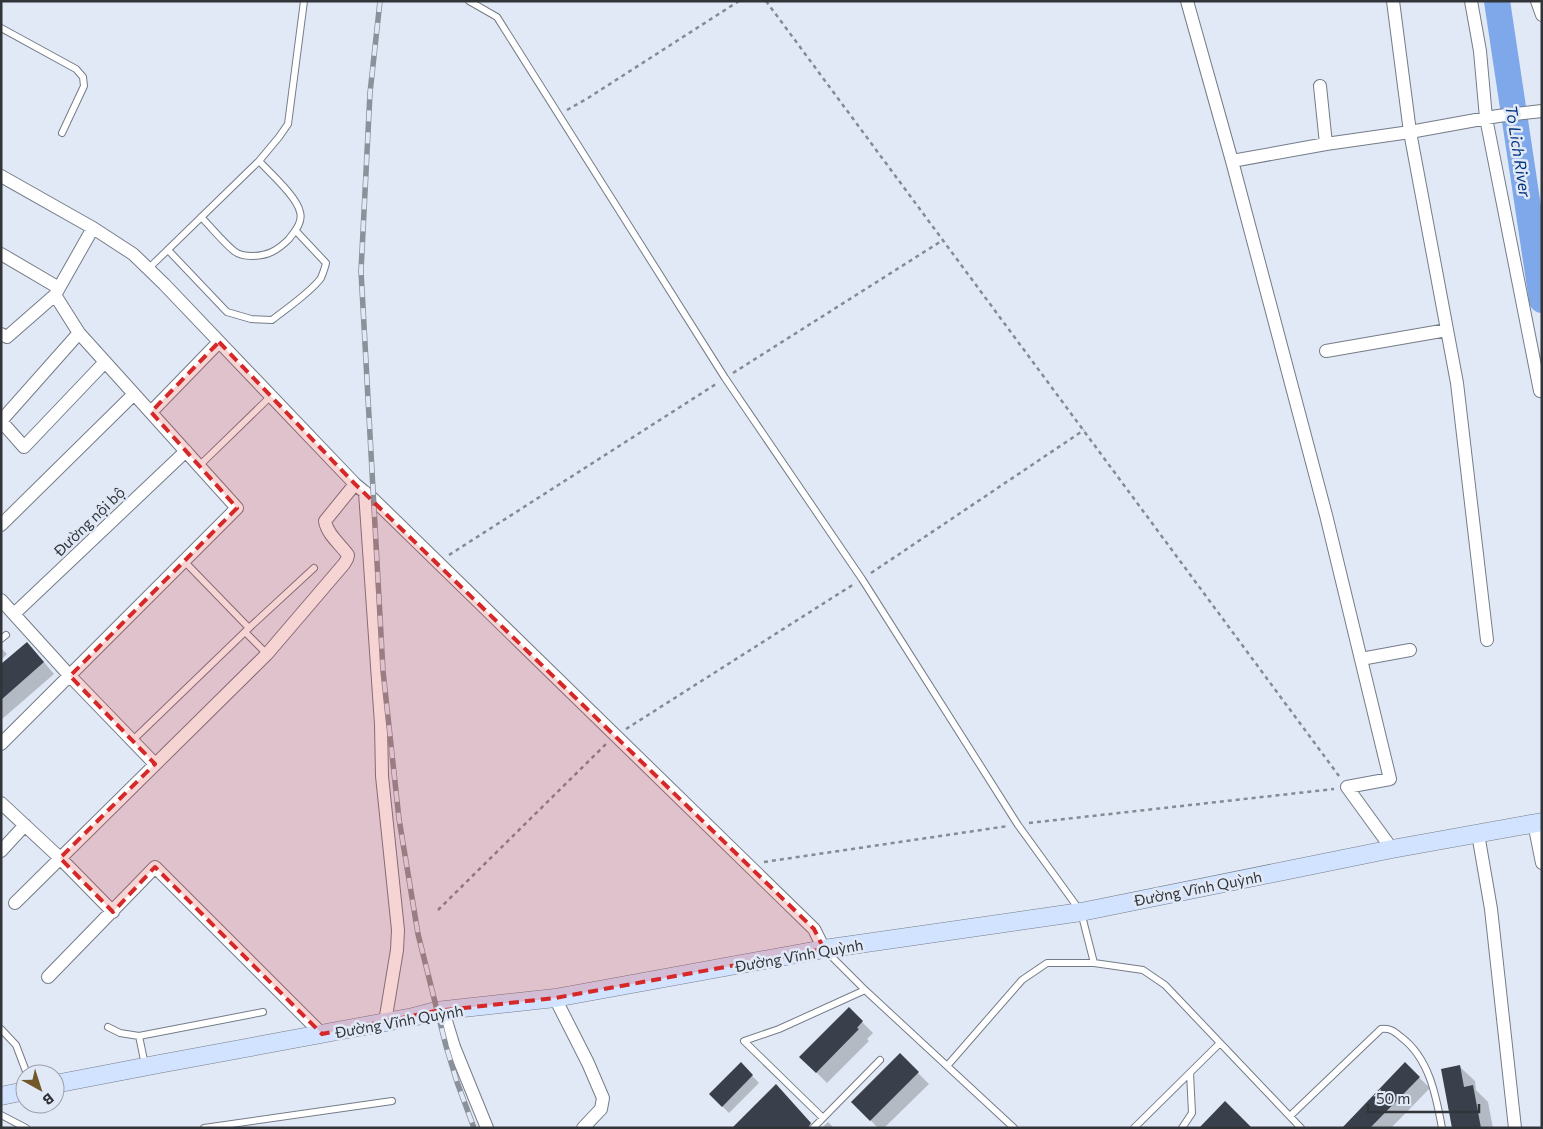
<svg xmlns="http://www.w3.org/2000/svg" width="1543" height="1129" viewBox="0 0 1543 1129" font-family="Commissioner,sans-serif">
<rect width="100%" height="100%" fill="#e1e9f6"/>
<path fill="#0003" d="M1 648 7 654 1 660Z
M38 655 54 674 1 720V666Z
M849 1009 873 1033 867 1039 869 1041 827 1083 801 1057Z
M900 1055 929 1084 884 1128H878L853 1102Z
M741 1064 759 1083 729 1113 710 1094Z
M1405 1064 1430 1088 1391 1128H1343Z
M1460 1067 1475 1081 1476 1090 1488 1102 1493 1128H1453Z
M828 1122 834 1128H822Z"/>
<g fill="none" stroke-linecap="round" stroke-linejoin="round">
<path stroke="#7ea8ea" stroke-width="26" d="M1497 1 1542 300"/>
</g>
<path fill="#3a404b" d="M27 642 44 662 1 700V664Z
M849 1007 863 1021 857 1028 859 1029 816 1073 799 1057Z
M900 1053 919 1072 870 1121 851 1102Z
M741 1062 753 1075 722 1107 709 1094Z
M1405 1062 1420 1077 1370 1128H1342Z
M1460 1065 1464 1087 1473 1085 1481 1128H1452L1441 1069Z
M776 1084 811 1123 808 1128H732Z
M1225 1101 1252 1128H1199Z"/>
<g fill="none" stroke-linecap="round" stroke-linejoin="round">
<defs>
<path id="lane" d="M469 1 497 17 725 378 862 579 1018 825 1081 912 1094 963 1143 970 1165 985 1301 1128
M1 28 76 69 83 77 84 86 62 133
M201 217C212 228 222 241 234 251 239 255 245 256 252 256 268 256 278 250 289 239 295 231 303 222 300 212 297 197 270 173 259 161
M168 250 227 312 251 319 272 320C286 309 311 292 321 278 323 273 325 268 326 263L296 231
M148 269 259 161 279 137 288 124 304 1
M199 466 271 396
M184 561 249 628
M245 632 267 654
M1 639 6 635
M133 740 249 628 314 568
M827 952 865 990 1014 1128
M865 990 779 1029 744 1041 823 1118 880 1060
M108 1027 120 1033 139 1036
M1 1029 16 1045 27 1074
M145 1065 139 1036 263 1012
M947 1066 1022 980 1047 963H1094
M1 1115 26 1128
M1290 1116 1381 1029C1390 1028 1394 1031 1401 1037 1429 1058 1436 1095 1442 1128
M204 1128 392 1101
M813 1128 823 1118
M1134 1128 1220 1043
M1182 1128 1192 1113 1190 1073"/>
<path id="street" d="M1187 1 1232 161 1326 515 1390 779 1347 787 1392 849
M1393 1 1410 132 1457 383 1487 640
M1471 1 1480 51 1486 118 1540 391
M1537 1 1542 15
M1320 86 1326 144
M1232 161 1326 144 1410 132 1498 116 1542 111
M1 176 93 228 133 254 164 284 355 484 373 499 814 929 824 949
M1 254 59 288
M1 334 7 337 55 295 93 228
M1326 351 1447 330
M151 412 219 342
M1 421 24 447 105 362
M1 421 79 333
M365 492 381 724 382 776 398 930 397 950 385 1022
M1 525 134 394
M1 600 70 676 155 764
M14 614 186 451
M1361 659 1410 650
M1 744 237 508 79 333 55 295
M1 803 60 858 113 912
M1534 823 1542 863
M1478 834 1491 909 1515 1128
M1 851 25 825
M15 903 267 654 344 564 347 559 348 555C340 544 327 534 325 521L355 484
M48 977 155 867 322 1034
M555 998 588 1063 603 1098 601 1109 583 1128
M443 1011 454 1047 487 1128"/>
<path id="secondary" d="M55 1084 159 1064 413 1017 436 1011 555 998 824 949 1081 912 1392 849 1542 822
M1 1096 25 1091"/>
</defs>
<use href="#lane" stroke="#757c88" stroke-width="8"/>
<use href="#street" stroke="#757c88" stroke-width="14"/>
<use href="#secondary" stroke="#757c88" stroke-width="19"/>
<path stroke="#858a93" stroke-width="2.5" stroke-dasharray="4 4" stroke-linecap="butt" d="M766 1 1339 776
M567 110 588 98 739 1
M733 373 943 240
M449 555 716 384
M871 573 1084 430
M626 729 854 584
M1029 823 1334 789
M764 862 1008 826
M438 910 606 744"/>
<use href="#lane" stroke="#fff" stroke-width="6"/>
<use href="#street" stroke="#fff" stroke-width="12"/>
<use href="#secondary" stroke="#d2e3ff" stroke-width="18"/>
<defs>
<path id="rail" d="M380 1 370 93 361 271 383 671 399 819 418 934 446 1046 457 1082 474 1128"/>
</defs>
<use href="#rail" stroke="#8b919a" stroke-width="5.5"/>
<use href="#rail" stroke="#e1e9f6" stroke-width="4" stroke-dasharray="11" stroke-linecap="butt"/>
</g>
<path fill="#d62828" fill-opacity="0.2" stroke="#d62828" stroke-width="4" stroke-dasharray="10 6" stroke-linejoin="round" d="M219 342 355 484 814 929 824 949 555 998 436 1011 322 1034 155 867 113 912 60 858 155 764 70 676 237 508 151 412Z"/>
<g text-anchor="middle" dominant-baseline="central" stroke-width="5" stroke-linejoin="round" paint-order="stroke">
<g font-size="15" fill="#313439" stroke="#e1e9f6">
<text transform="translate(89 521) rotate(-44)">Đường nội bộ</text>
<text transform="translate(1198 888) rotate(-11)">Đường Vĩnh Quỳnh</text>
<text transform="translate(799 955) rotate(-10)">Đường Vĩnh Quỳnh</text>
<text transform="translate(399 1021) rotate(-10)">Đường Vĩnh Quỳnh</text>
</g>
<g font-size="16" font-style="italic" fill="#00327e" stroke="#e1e9f6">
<text transform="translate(1519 151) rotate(81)">To Lich River</text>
</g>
</g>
<rect width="1543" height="1129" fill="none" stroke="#313439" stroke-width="5"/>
<g transform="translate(40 1089) rotate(141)"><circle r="24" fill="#e1e9f6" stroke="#9ba1aa"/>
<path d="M0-4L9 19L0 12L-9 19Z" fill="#715729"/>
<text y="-8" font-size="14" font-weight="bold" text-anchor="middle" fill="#313439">B</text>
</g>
<path d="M1368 1104v8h111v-8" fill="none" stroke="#313439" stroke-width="2.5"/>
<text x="1376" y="1104" font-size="15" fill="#313439" stroke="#e1e9f6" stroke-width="4" paint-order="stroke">50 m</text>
</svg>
